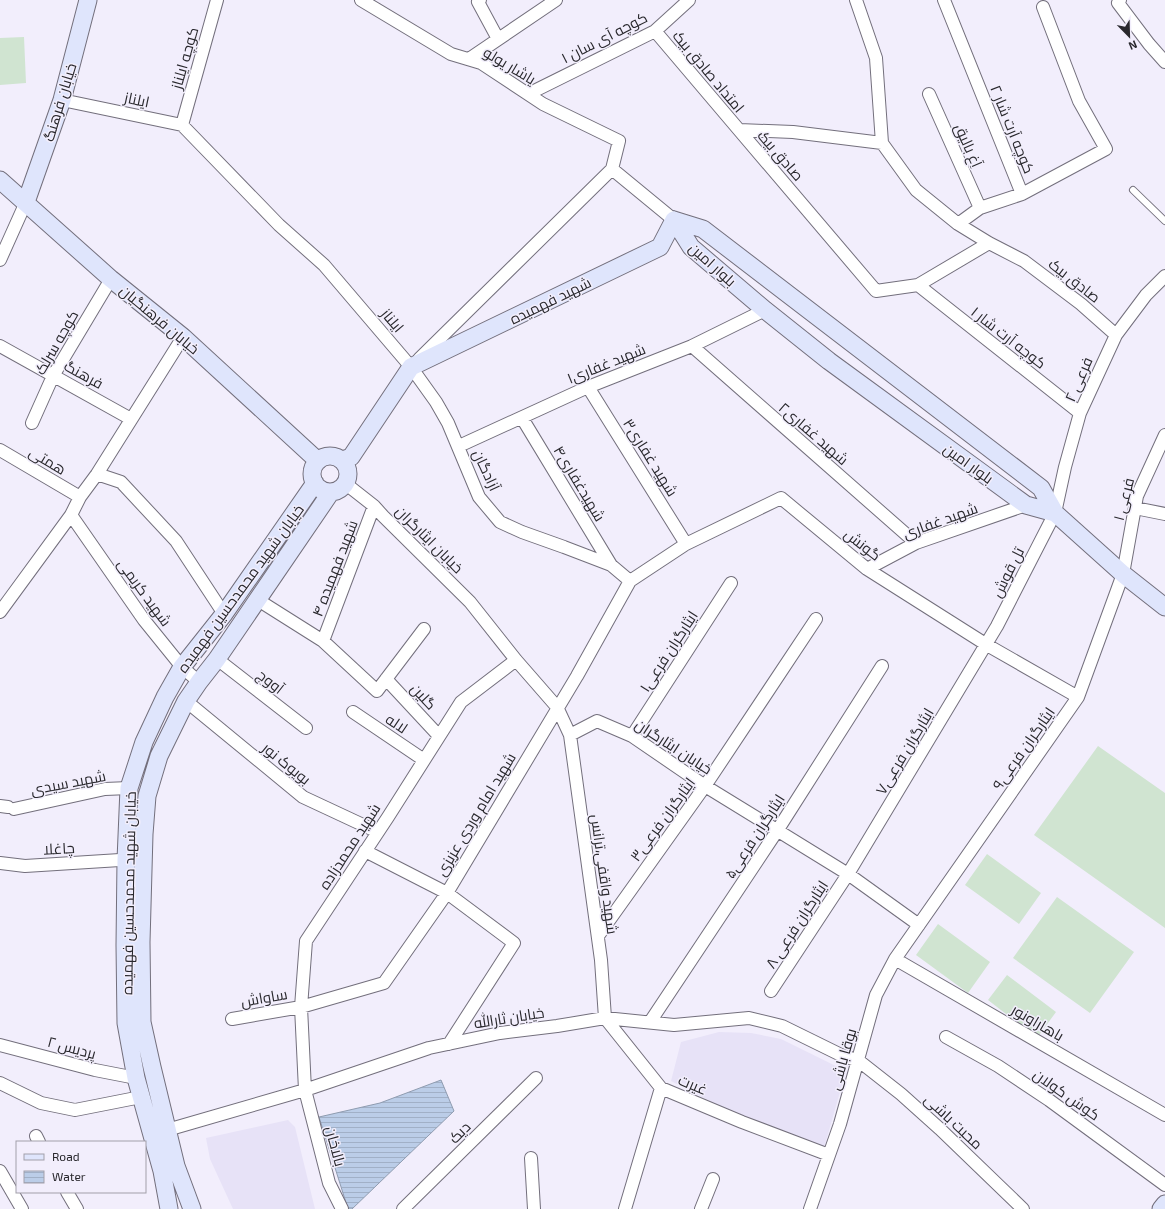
<svg xmlns="http://www.w3.org/2000/svg" width="1165" height="1209" viewBox="0 0 1165 1209" font-family="'Exo 2',Cairo,sans-serif">
<defs>
<pattern id="water-rules" width="6" height="5" patternUnits="userSpaceOnUse"><rect width="6" height="5" fill="#bbcde8"/><path d="M0 2.5h6" fill="none" stroke="#a1b0c7"/></pattern>
</defs>
<rect width="100%" height="100%" fill="#f2eefc"/>
<path fill="#e7e2f7" d="M719 1032 751 1033 781 1039 846 1071 824 1148 729 1111 671 1081 681 1042Z
M288 1120 295 1127 315 1209H233L210 1159 206 1138Z"/>
<path fill="#d0e4d1" d="M24 37 26 83 0 85V38Z
M1098 746 1165 793V928L1034 835Z
M987 854 1041 893 1019 924 965 885Z
M1057 897 1134 952 1090 1013 1013 958Z
M938 924 990 962 968 993 916 955Z
M1007 975 1056 1012 1037 1038 988 1000Z"/>
<path fill="url(#water-rules)" stroke="#8f9cb0" d="M441 1080 454 1111 352 1209H348L319 1117 380 1103Z"/>
<g fill="none" stroke-linecap="round" stroke-linejoin="round">
<defs>
<path id="lane" d="M1133 190 1165 221"/>
<path id="street" d="M361 0 451 54 481 63 543 104 619 141 612 169
M480 0 478 2 498 39
M856 0 876 58 882 143
M944 0 1022 194 1106 149 1079 101 1043 7
M1120 0 1118 3 1149 44 1165 62
M655 31 739 130
M469 59 556 0
M528 94 655 31 689 0
M929 94 980 208
M62 100 182 125 279 225 324 265 411 367 436 402 448 423 479 497 500 522 522 532 564 547 611 565 630 581
M182 125 217 0
M958 224 980 208 1022 194
M989 243 918 285 876 291 739 130 793 132 882 143 916 190 958 224 989 243 1024 261 1081 304 1116 335
M0 260 26 202
M918 285 1080 413
M0 346 131 419
M692 346 916 543
M419 359 612 169 674 220
M588 387 686 544
M522 418 611 565
M32 423 53 376 111 279
M459 446 588 387 692 346 765 310
M0 450 80 497
M97 474 183 337
M346 484 374 506 383 516 470 602 516 660 557 707 570 735 597 721 632 736 705 786 848 874 919 925
M1135 508 1165 514
M71 515 144 620 182 667 199 682
M867 569 916 543 1026 505
M258 600 323 641 377 691 424 629
M0 612 71 515 80 497 97 474 121 482 176 541 224 614
M323 641 374 506
M217 659 306 728
M386 679 439 736
M186 701 303 797 378 832
M353 712 424 760
M570 735 601 960 605 1018 661 1088
M632 736 731 583
M0 806 8 807
M14 809 105 789 129 788
M365 851 447 893 514 943 449 1044
M0 863 25 866 120 860
M598 936 705 786 816 619
M895 959 1165 1115
M771 991 848 874 997 626 1055 513 1065 467 1080 413 1116 335 1146 295 1165 276
M232 1019 301 1007 384 983 447 893 577 676 630 581 686 544 781 498 867 569 987 645 1078 697
M650 1022 777 831 882 666
M946 1037 998 1066 1049 1100 1165 1185
M0 1045 95 1070 136 1078
M0 1083 41 1103 75 1110 141 1097
M167 1130 305 1090 429 1048 500 1033 557 1026 605 1018 674 1025 749 1018 782 1026 841 1055 859 1061 901 1094 940 1129 1023 1209
M36 1136 39 1142
M531 1158 534 1209
M0 1171 22 1209
M67 1192 77 1209
M342 1209 329 1183 305 1090 301 1007 306 941 388 817 461 702 516 660
M403 1209 536 1078
M625 1209 661 1088 742 1122 829 1155
M701 1209 713 1179
M810 1209 840 1124 876 995 895 959 1078 697 1123 574 1137 496 1165 435"/>
<path id="secondary" d="M0 180 111 279 183 337 318 461
M26 202 62 100 88 0
M674 220 703 229 1041 488 1055 513 1123 574 1165 607
M674 220 691 247 765 310 829 361 1026 505 1055 513
M312 474a18 18 0 1 1 36 0a18 18 0 1 1-36 0Z
M343 460 351 457 411 367 660 247 674 220
M169 1209 162 1171 136 1078 126 1023 125 945 126 860 129 788 144 742 165 697 182 667 224 614 315 483
M192 1209 176 1166 152 1067 142 1022 141 942 144 834 147 796 159 756 186 701 199 682 217 659 331 492
M1161 1209 1165 1204"/>
</defs>
<use href="#lane" stroke="#736f7c" stroke-width="8"/>
<use href="#street" stroke="#736f7c" stroke-width="14"/>
<use href="#secondary" stroke="#736f7c" stroke-width="19"/>
<use href="#lane" stroke="#fff" stroke-width="6"/>
<use href="#street" stroke="#fff" stroke-width="12"/>
<use href="#secondary" stroke="#dfe5fc" stroke-width="17"/>
</g>
<g text-anchor="middle" dominant-baseline="central" stroke-width="3" stroke-linejoin="round" paint-order="stroke">
<g font-size="15" fill="#29282d" stroke="#f2eefc">
<text transform="translate(604 37) rotate(-27)">کوچه آی سان ۱</text>
<text transform="translate(184 58) rotate(-74)">کوچه ایلناز</text>
<text transform="translate(510 65) rotate(31)">یاشار یولو</text>
<text transform="translate(709 71) rotate(50)">امتداد صادق بیک</text>
<text transform="translate(137 99) rotate(12)">ایلناز</text>
<text transform="translate(59 102) rotate(-73)">خیابان فرهنگ</text>
<text transform="translate(1013 129) rotate(68)">کوچه آرت شار ۲</text>
<text transform="translate(969 145) rotate(66)">آِغ بالیق</text>
<text transform="translate(781 155) rotate(49)">صادق بیک</text>
<text transform="translate(713 264) rotate(42)">بلوار امین</text>
<text transform="translate(1075 280) rotate(38)">صادق بیک</text>
<text transform="translate(550 300) rotate(-26)">شهید فهمیده</text>
<text transform="translate(160 319) rotate(40)">خیابان فرهنگیان</text>
<text transform="translate(393 320) rotate(50)">ایلناز</text>
<text transform="translate(1009 337) rotate(38)">کوچه آرت شار ۱</text>
<text transform="translate(56 342) rotate(-60)">کوچه سرلک</text>
<text transform="translate(606 363) rotate(-22)">شهید غفاری۱</text>
<text transform="translate(84 374) rotate(29)">فرهنگ</text>
<text transform="translate(1078 379) rotate(-66)">فرعی ۲</text>
<text transform="translate(814 433) rotate(41)">شهید غفاری۲</text>
<text transform="translate(651 457) rotate(58)">شهید غفاری۳</text>
<text transform="translate(48 460) rotate(31)">همتی</text>
<text transform="translate(969 463) rotate(36)">بلوار امین</text>
<text transform="translate(487 470) rotate(65)">آزادگان</text>
<text transform="translate(580 483) rotate(59)">شهیدغفاری۴</text>
<text transform="translate(1123 499) rotate(-75)">فرعی ۱</text>
<text transform="translate(940 520) rotate(-20)">شهید غفاری</text>
<text transform="translate(430 539) rotate(45)">خیابان ایثارگران</text>
<text transform="translate(863 544) rotate(38)">گونش</text>
<text transform="translate(334 568) rotate(-69)">شهید فهمیده ۴</text>
<text transform="translate(1007 572) rotate(-63)">تل قوش</text>
<text transform="translate(240 588) rotate(-54)">خیابان شهید محمدحسین فهمیده</text>
<text transform="translate(145 592) rotate(54)">شهید کریمی</text>
<text transform="translate(668 651) rotate(-57)">ایثارگران فرعی۱</text>
<text transform="translate(271 681) rotate(38)">آووج</text>
<text transform="translate(424 696) rotate(47)">گلین</text>
<text transform="translate(397 723) rotate(34)">لاله</text>
<text transform="translate(674 746) rotate(33)">خیابان ایثارگران</text>
<text transform="translate(1023 748) rotate(-55)">ایثارگران فرعی۹</text>
<text transform="translate(904 751) rotate(-59)">ایثارگران فرعی۷</text>
<text transform="translate(287 763) rotate(39)">بویوک نور</text>
<text transform="translate(68 782) rotate(-11)">شهید سیدی</text>
<text transform="translate(475 814) rotate(-59)">شهید امام وردی عزیزی</text>
<text transform="translate(662 819) rotate(-54)">ایثارگران فرعی۳</text>
<text transform="translate(754 836) rotate(-57)">ایثارگران فرعی۵</text>
<text transform="translate(349 846) rotate(-57)">شهید محمدزاده</text>
<text transform="translate(59 848) rotate(-3)">چاغلا</text>
<text transform="translate(605 874) rotate(82)">شهید واقفی،ترانس</text>
<text transform="translate(128 893) rotate(-89)">خیابان شهید محمدحسین فهمیده</text>
<text transform="translate(796 924) rotate(-57)">ایثارگران فرعی ۸</text>
<text transform="translate(264 997) rotate(-10)">ساواش</text>
<text transform="translate(509 1017) rotate(-9)">خیابان ثارالله</text>
<text transform="translate(1038 1022) rotate(30)">باهاراونور</text>
<text transform="translate(72 1047) rotate(15)">پردیس ۲</text>
<text transform="translate(842 1059) rotate(-74)">بوقا باشی</text>
<text transform="translate(693 1084) rotate(23)">غیرت</text>
<text transform="translate(1067 1094) rotate(35)">کوش کولان</text>
<text transform="translate(954 1121) rotate(43)">محبت باشی</text>
<text transform="translate(459 1132) rotate(-45)">دیک</text>
<text transform="translate(336 1146) rotate(75)">بالاخان</text>
</g>
</g>
<rect x="16" y="1141" width="130" height="52" fill="#f2eefc" stroke="#a29fa9"/>
<rect x="24" y="1154" width="20" height="6" fill="#dfe5fc" stroke="#a29fa9"/>
<text x="52" y="1161" font-size="12" fill="#29282d">Road</text>
<rect x="24" y="1171" width="20" height="12" fill="url(#water-rules)" stroke="#a29fa9"/>
<text x="52" y="1181" font-size="12" fill="#29282d">Water</text>
<g transform="translate(1129 36) rotate(157)" stroke="#f2eefc" stroke-width="3" paint-order="stroke">
<path d="M0-3L7 15L0 10L-7 15Z" fill="#29282d"/>
<text y="-6" font-size="11" font-weight="bold" text-anchor="middle" fill="#29282d">N</text>
</g>
</svg>
